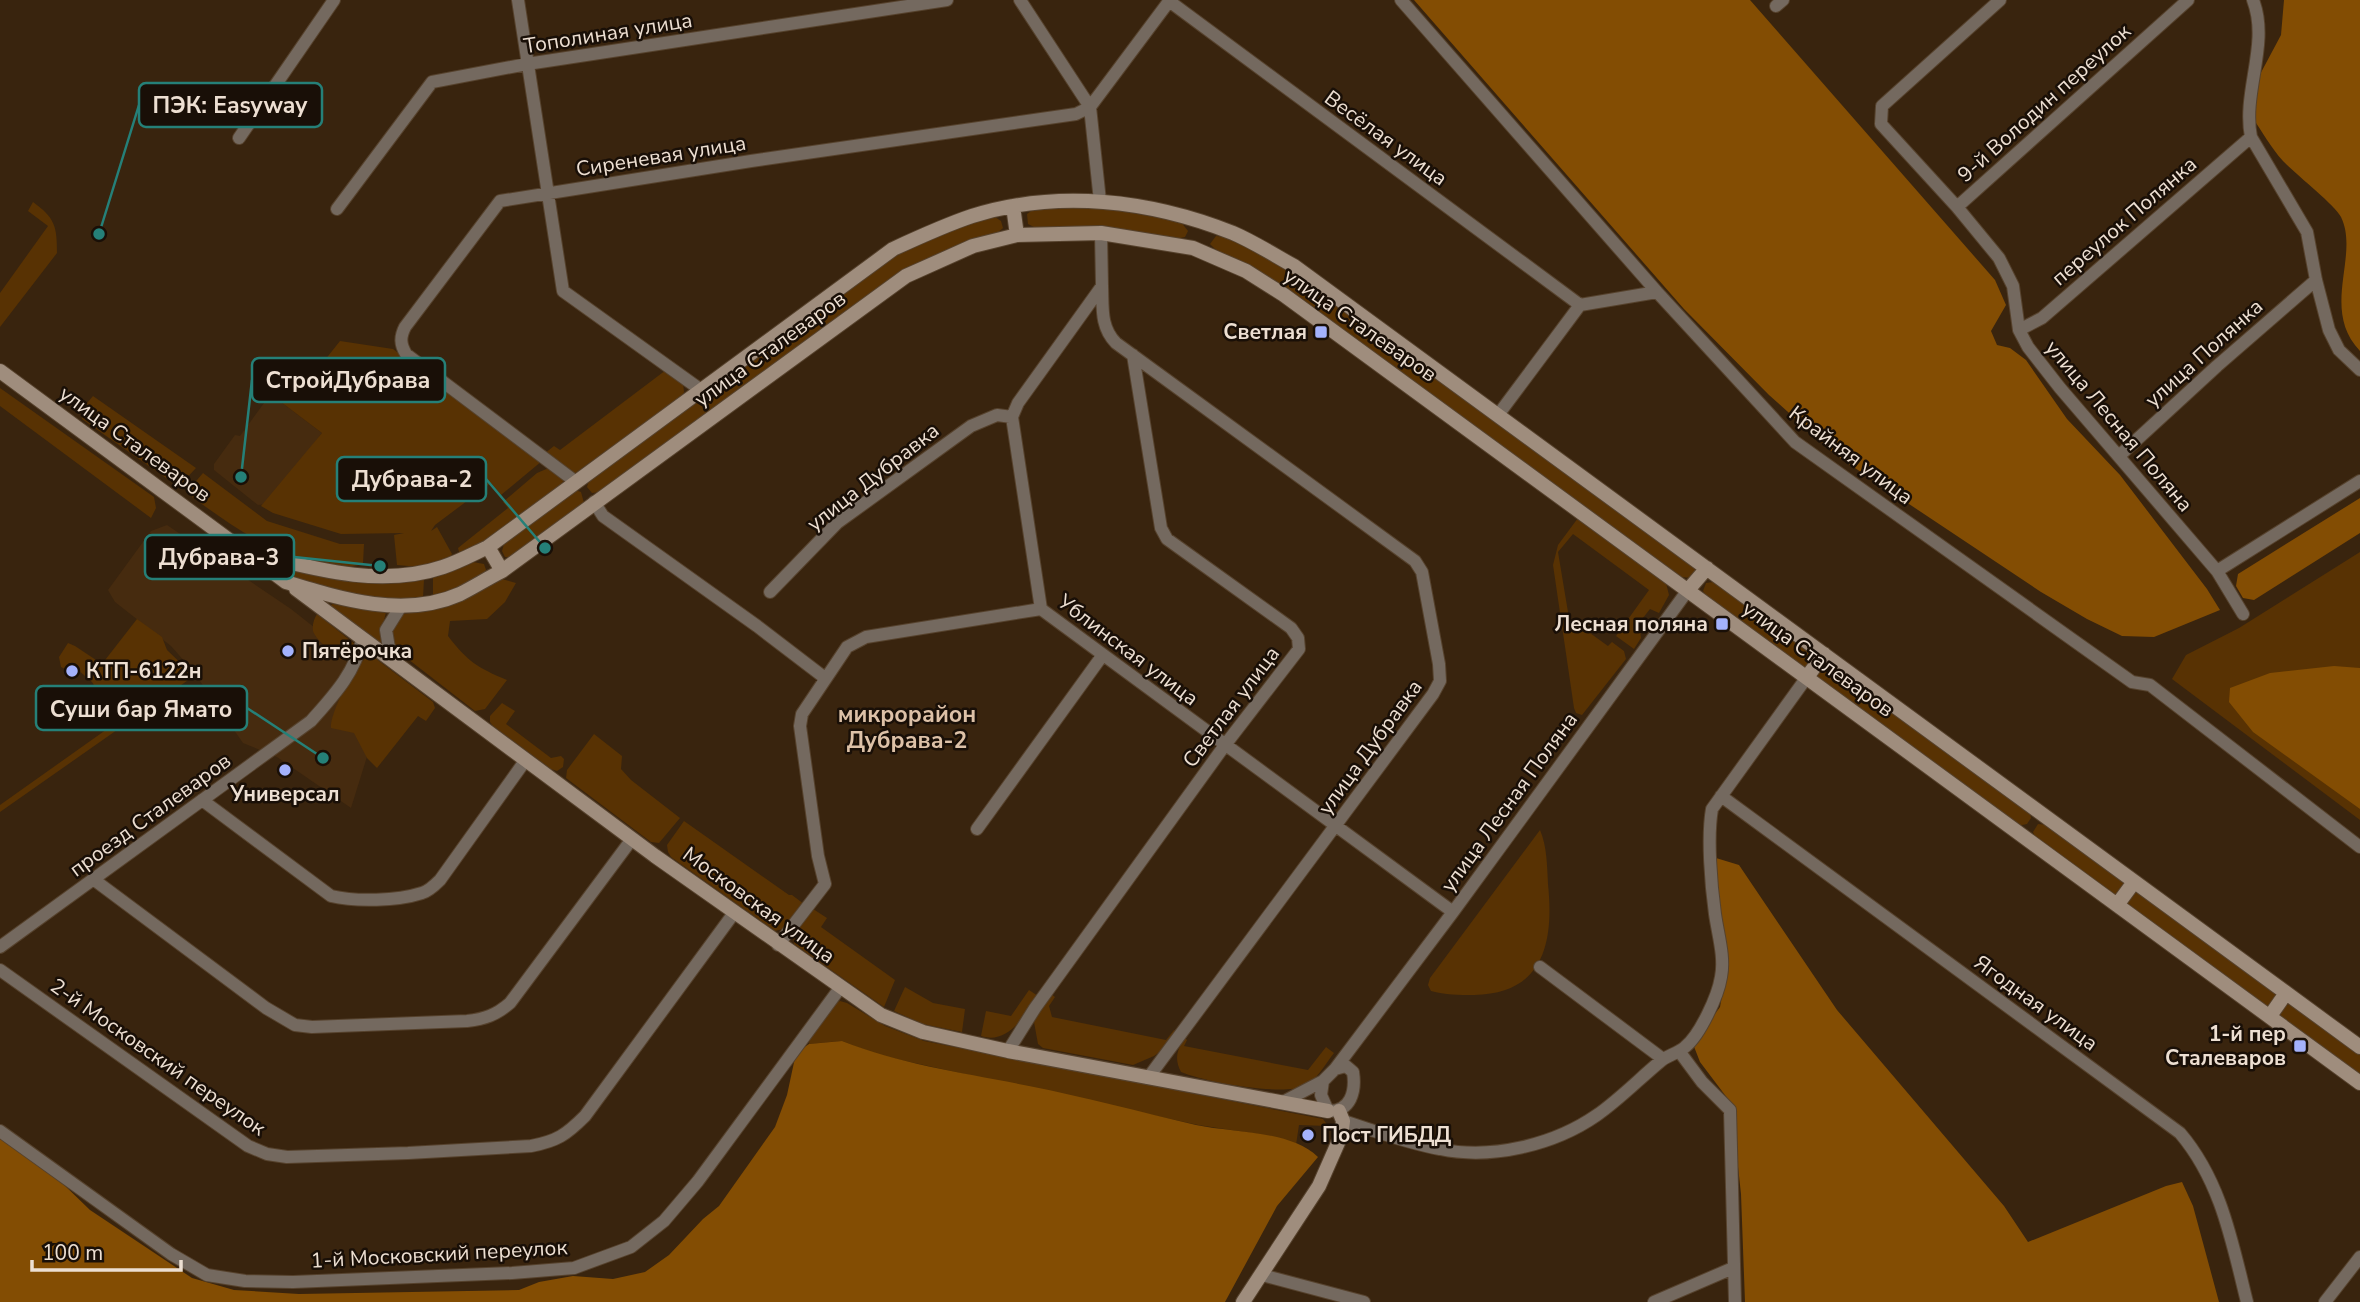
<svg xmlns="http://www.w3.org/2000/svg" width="2360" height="1302" viewBox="0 0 2360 1302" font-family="'Nunito Sans',sans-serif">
<rect width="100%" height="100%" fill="#39240e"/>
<path fill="#462b0f" d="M281 402 322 433 268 504 258 505 214 470V464L235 435 240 436 264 403Z
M167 525 291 609 343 650 370 747 351 808 277 757 243 743 193 671 171 646 115 602 108 590 151 531Z"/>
<path fill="#583203" d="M33 202C55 218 57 226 57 253L0 327V293L48 226 28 211Z
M1054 207 1105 208 1181 222 1188 231 1185 237 1176 239 1110 228 1081 226 1036 228 1028 224 1027 214 1034 209Z
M995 217 1001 221 1003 228 995 235 970 240 601 492 592 493 587 487 589 480 894 255 964 225Z
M1216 236C1240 237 1264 255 1284 268L1692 564 1696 572 1691 578 1682 577 1282 287 1215 249 1210 244Z
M340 341 393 349 542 461 501 495 491 483 435 525 431 531 437 527 452 554 448 560 420 567 397 565 394 535 404 533 341 534 273 513 261 506 322 433 281 402 304 376 313 375Z
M666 370 683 383 684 392 682 396 574 474 544 454 554 446 560 450Z
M0 388 154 497 156 508 151 518 0 406Z
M93 396 196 468 182 483H173L82 419 81 410Z
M551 467 564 480 560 486 478 546 459 552 458 548 508 508 503 502 537 473Z
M203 473 267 521 340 544H364L363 564C354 566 344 568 335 567 281 561 235 528 192 497L191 487Z
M575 490 581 492 584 503 513 557H505L502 551 504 544Z
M1578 518 1666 583 1669 595 1659 613 1650 609 1639 623 1641 638 1634 649 1616 636 1649 590 1573 534 1558 552 1569 618 1608 646 1612 642 1624 651 1626 659 1582 715 1576 713 1574 708 1553 565 1558 545Z
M2360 552V820L2172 679 2186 655 2239 628Z
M473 562 484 564 486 570 480 578 433 597V577Z
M288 569 337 579 368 583 424 579 423 598H369L293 579 287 573Z
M502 579 516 583 505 602 487 619 450 621 448 636C467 661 478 668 507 680L485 709 475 711 395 649 391 630 403 614C441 609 469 599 502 579Z
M1713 582 1719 584 1812 652 1814 659 1809 666 1800 667 1707 597 1703 591 1706 583Z
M333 604 386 612 381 633 383 646 332 609 331 605Z
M317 614 356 645 350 661C340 660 316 641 313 631 312 625 314 619 317 614Z
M137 619 162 637 167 650 194 676 0 812V805L117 722 92 682 70 663 65 669 61 667 59 657 68 643 75 646 102 664Z
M371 655 433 702 435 708 426 721 418 716 377 768 367 758 354 733 331 728C330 713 356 660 371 655Z
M1824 663 1834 666 2029 810 2031 818 2027 824 2017 826 1819 681 1816 673Z
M502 703 515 711 506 724 551 758 561 756 564 759 563 767 557 771 551 769 493 726 490 722V716Z
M594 734 622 756 621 769 631 780 680 818 659 843 651 842 566 778 567 770Z
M684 821 789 895H792L804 904 786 928 775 931 671 857 668 852 667 845Z
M2038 824 2048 825 2126 882 2127 886 2114 897 2036 840 2033 832Z
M1540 830C1547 846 1547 866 1548 884 1554 942 1544 994 1474 995 1459 995 1445 995 1431 991L1428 985 1430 978Z
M2136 890 2273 990 2276 997 2272 1005 2263 1006 2125 905Z
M810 907 827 918 821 927 895 980 884 1007 794 944 793 932Z
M905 987 933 1003 965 1009 962 1032 923 1024 894 1011Z
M1029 990 1038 996C1025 1015 1008 1045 981 1036L986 1011 1011 1016Z
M1051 994 1055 997 1049 1006 1052 1017 1166 1040 1174 1030 1178 1034 1169 1045 1154 1056 1133 1065 1043 1048 1038 1044 1034 1022Z
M840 1001 847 1003 885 1026 924 1041 1323 1119 1328 1126 1299 1125 1296 1145 1264 1135 1198 1125 878 1055 842 1041 809 1044C811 1027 824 1008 840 1001Z
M2288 1004 2293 1005 2360 1053V1077L2282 1020 2280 1012Z
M1185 1038 1187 1040 1184 1046 1308 1070 1326 1047 1334 1053C1326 1063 1317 1080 1305 1086 1281 1096 1205 1082 1181 1072 1174 1059 1177 1049 1185 1038Z"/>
<path fill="#834d03" d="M1414 0H1750L1995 280 2006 305 1991 331 1997 345 2010 348 2026 360 2067 419 2120 475 2207 589 2220 610 2154 637 2122 636 2087 619 2041 592 1837 456 1769 395 1684 309Z
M2284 0H2360V351C2320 309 2360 256 2341 217 2334 204 2295 174 2283 161 2271 148 2262 131 2252 117L2257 80 2281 35Z
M2360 498V533L2254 600 2243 598 2236 586 2238 574Z
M2334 666 2360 668V809L2253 732 2229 702 2230 688 2270 673Z
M1716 858 1739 865 1837 1010 2004 1206 2028 1242 2166 1186 2182 1182 2193 1206 2219 1302H1745L1741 1194 1731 1103 1700 1062 1693 1044 1720 1007 1727 968 1721 934Z
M842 1041C902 1065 966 1073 1029 1086 1085 1097 1140 1112 1196 1125 1233 1133 1290 1130 1318 1157L1277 1206 1225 1302H0V1137L59 1180 90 1210 192 1278 234 1290 299 1294 519 1290 539 1282 573 1276 613 1279 645 1272 669 1255 703 1219 719 1206 775 1127 787 1095 796 1053 809 1044Z"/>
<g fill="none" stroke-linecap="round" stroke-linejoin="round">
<defs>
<path id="street" d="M518 0 563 291 701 390
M1020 0 1090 107 1100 201
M1401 0 1657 292 1795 442 2132 682 2150 685 2360 847
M2000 0 1882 106 1881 124 1957 207 1999 258 2013 286 2019 330 2028 347 2060 388 2217 571 2243 614
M2253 0C2270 44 2242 92 2251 137L2307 232 2316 280 2329 330 2339 350 2360 370
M1169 1 1580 305
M1776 6 1783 0
M239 138 334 0
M1957 207 2188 0
M337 209 432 82 527 64 947 0
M1101 233 1102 286 1018 403 1012 417 1041 609 1453 912
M1102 286C1103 307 1100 327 1116 343L1415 561 1422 572 1439 664 1440 681 1433 694 1148 1078
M2019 330 2042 318 2251 137
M1498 415 1580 305 1657 292
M2119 456 2217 366 2316 280
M576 482 406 354C400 344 400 337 405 327L500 201 751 161 1076 114 1090 107 1170 0
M594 502 603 516 757 626 825 678
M2217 571 2360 481
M770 592 837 523 971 426 997 415 1012 417
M391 660 386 630 401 606
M1721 796 2180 1133C2221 1181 2232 1242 2247 1302
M202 800 331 896C356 902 397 901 422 893 429 891 435 885 440 880L525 761
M977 829 1102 656
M93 879 266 1008 295 1025 312 1027 467 1021C485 1019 496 1015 510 1003L632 839
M778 945 825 884 818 856 800 726 802 714 847 647 866 637 1041 609
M0 947 311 721C333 696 355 673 362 640
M1540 967 1663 1059
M0 970 248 1146 267 1154 287 1157 408 1153 531 1146C557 1141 566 1135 585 1116L734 913
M1008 1051 1035 1008 1225 745 1299 649 1298 638 1291 628 1167 539 1161 528 1133 355
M1679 1051 1702 1082 1730 1110 1735 1302
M1346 1066 1353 1072C1356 1091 1351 1112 1328 1111L1321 1095 1323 1081 1335 1069Z
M1335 1069 1453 912 1688 590
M1281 1103 1323 1081
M1343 1121C1375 1131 1407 1143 1440 1149 1491 1160 1554 1145 1597 1115 1620 1099 1640 1078 1662 1060 1669 1055 1678 1053 1685 1047 1700 1035 1718 996 1721 977 1725 957 1718 935 1715 914 1711 885 1707 837 1712 809L1807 677
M0 1131 171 1254 207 1275 245 1281 293 1282 512 1273 574 1268 631 1247 664 1221 698 1181 840 988
M1262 1275 1364 1302
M1654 1302 1733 1268
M2325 1302 2360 1257"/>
<path id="secondary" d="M1013 206 1017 235
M0 371 286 582C341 599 404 619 460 594 474 587 488 578 502 571L906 276 973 246 1017 235 1101 233 1193 248 1246 271 1284 295 2360 1083
M488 547 502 571
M255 554C315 569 381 588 443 567 458 562 473 554 488 547L893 249C919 237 945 225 972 216 1058 189 1150 200 1233 233 1254 242 1274 255 1294 266L2360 1047
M296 589 655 856 881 1015 923 1032 1008 1051 1328 1111
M1688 590 1707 568
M1807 677 1824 654
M2117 905 2134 882
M2270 1016 2286 993
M1243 1302 1319 1186 1341 1136 1343 1121 1339 1111"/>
</defs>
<use href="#street" stroke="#56422d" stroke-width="14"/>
<use href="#secondary" stroke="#56422d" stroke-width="16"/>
<use href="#street" stroke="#74695f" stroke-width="12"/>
<use href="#secondary" stroke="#9f8d7d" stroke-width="14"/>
</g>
<g fill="#a4b2fc" stroke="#190f07" stroke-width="2.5">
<rect x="1314" y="325" width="14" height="14" rx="3.5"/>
<rect x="1715" y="617" width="14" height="14" rx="3.5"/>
<circle cx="288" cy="651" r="7"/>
<circle cx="72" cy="671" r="7"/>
<circle cx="285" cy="770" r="7"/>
<rect x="2293" y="1039" width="14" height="14" rx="3.5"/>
<circle cx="1308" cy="1135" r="7"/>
</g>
<g text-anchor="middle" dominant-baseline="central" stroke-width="5" stroke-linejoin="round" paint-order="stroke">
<g font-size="21" fill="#eddfd2" stroke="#190f07">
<text transform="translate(608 33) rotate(-9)">Тополиная улица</text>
<text transform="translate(2044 103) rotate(-42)">9-й Володин переулок</text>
<text transform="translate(1386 138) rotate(36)">Весёлая улица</text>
<text transform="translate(661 156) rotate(-9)">Сиреневая улица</text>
<text transform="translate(2124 221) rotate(-41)">переулок Полянка</text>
<text transform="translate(1360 325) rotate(35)">улица Сталеваров</text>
<text transform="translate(770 349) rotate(-36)">улица Сталеваров</text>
<text transform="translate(2204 353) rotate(-42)">улица Полянка</text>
<text transform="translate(2119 426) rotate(50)">улица Лесная Поляна</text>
<text transform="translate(135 444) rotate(36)">улица Сталеваров</text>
<text transform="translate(1851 455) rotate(37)">Крайняя улица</text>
<text transform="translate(873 477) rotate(-38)">улица Дубравка</text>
<text transform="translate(1128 650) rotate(37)">Ублинская улица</text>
<text transform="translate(1818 659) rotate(36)">улица Сталеваров</text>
<text transform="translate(1231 707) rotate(-53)">Светлая улица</text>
<text transform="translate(1370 747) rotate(-54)">улица Дубравка</text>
<text transform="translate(1509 802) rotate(-54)">улица Лесная Поляна</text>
<text transform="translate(150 815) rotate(-36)">проезд Сталеваров</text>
<text transform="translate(759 905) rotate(36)">Московская улица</text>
<text transform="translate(2036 1003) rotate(36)">Ягодная улица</text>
<text transform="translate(158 1057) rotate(35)">2-й Московский переулок</text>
<text transform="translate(439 1254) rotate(-3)">1-й Московский переулок</text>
</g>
<g font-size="21" font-weight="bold" fill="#eddfd2" stroke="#190f07" text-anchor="end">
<text x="1307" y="332">Светлая</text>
<text x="1708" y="624">Лесная поляна</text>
<text x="302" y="651" text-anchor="start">Пятёрочка</text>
<text x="86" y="671" text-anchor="start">КТП-6122н</text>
<text x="285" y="794" text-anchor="middle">Универсал</text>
<text x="2286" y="1034">1-й пер<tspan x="2286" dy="24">Сталеваров</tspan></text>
<text x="1322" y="1135" text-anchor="start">Пост ГИБДД</text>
</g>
<g font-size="23" font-weight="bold" fill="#ddc1a7" stroke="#190f07">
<text x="907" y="714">микрорайон<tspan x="907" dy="26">Дубрава-2</tspan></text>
</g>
</g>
<path fill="none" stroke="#258078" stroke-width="2.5" d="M99 234L139 105M241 477L252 380M545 548L486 479M380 566L294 557M323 758L247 708"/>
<g fill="#258078" stroke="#190f07" stroke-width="2.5">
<circle cx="99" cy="234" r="7"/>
<circle cx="241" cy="477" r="7"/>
<circle cx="545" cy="548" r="7"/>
<circle cx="380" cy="566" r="7"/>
<circle cx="323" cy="758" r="7"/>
</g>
<g fill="#190f07" stroke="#258078" stroke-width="2.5">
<rect x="139" y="83" width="183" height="44" rx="7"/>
<rect x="252" y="358" width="193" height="44" rx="7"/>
<rect x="337" y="457" width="149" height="44" rx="7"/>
<rect x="145" y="535" width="149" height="44" rx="7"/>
<rect x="36" y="686" width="211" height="44" rx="7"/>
</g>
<g font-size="23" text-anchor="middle" font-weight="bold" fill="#eddfd2">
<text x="230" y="113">ПЭК: Easyway</text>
<text x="348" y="388">СтройДубрава</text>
<text x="412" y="487">Дубрава-2</text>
<text x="219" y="565">Дубрава-3</text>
<text x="141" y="717">Суши бар Ямато</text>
</g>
<path d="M32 1260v10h149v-10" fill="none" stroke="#eddfd2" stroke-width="3.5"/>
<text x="42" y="1260" font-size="21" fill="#eddfd2" stroke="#190f07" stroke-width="5" paint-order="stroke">100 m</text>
</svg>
